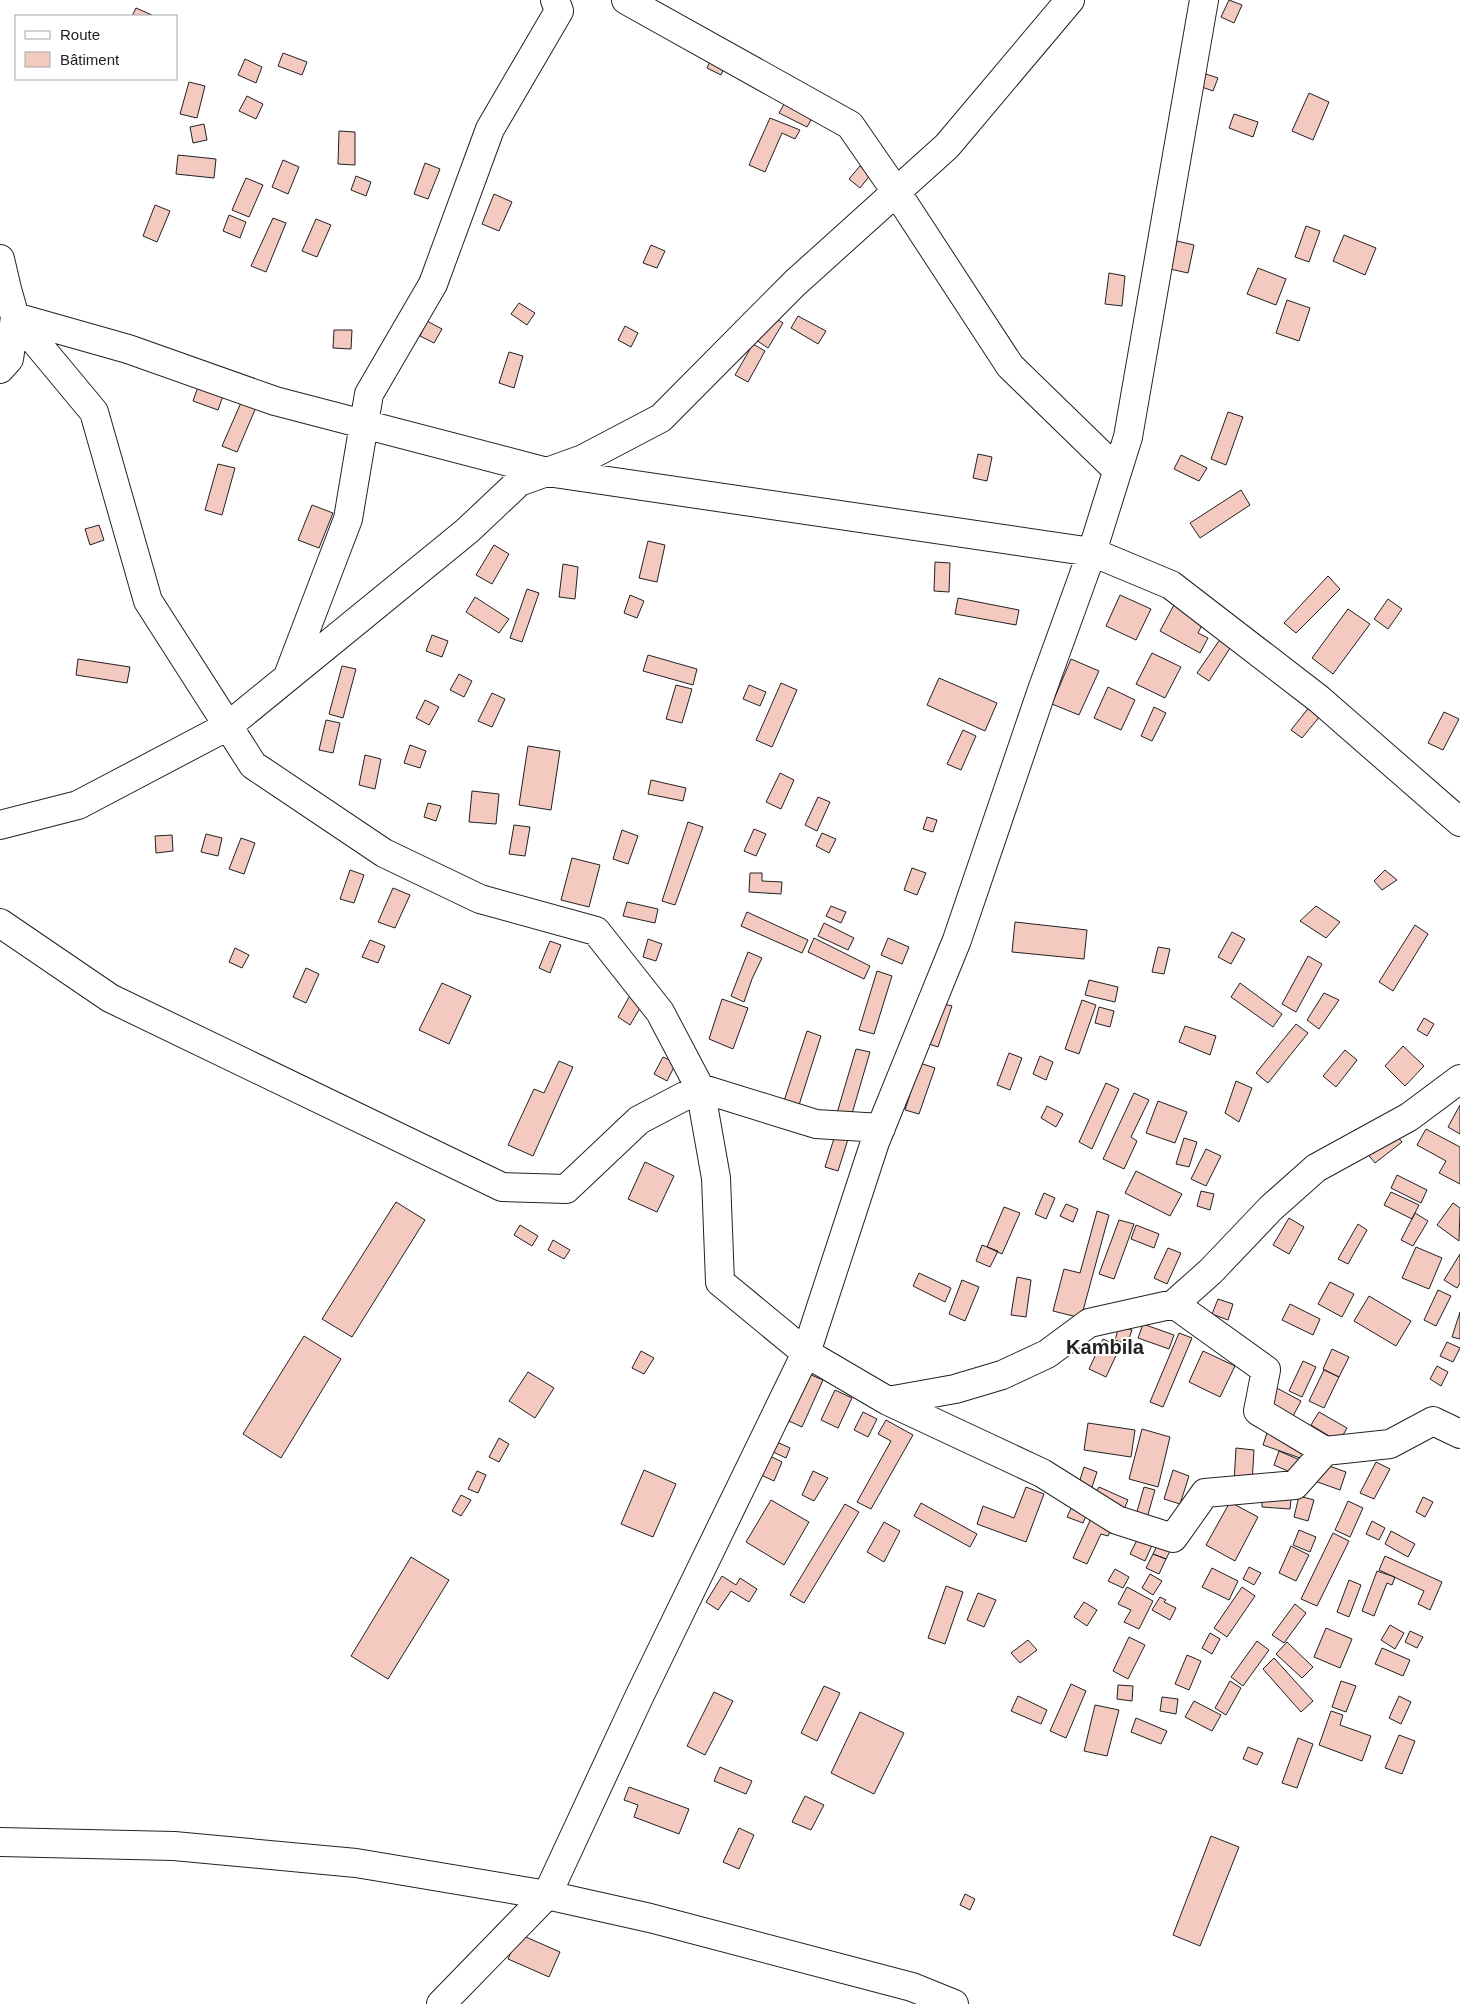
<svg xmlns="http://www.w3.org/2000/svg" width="1460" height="2004" viewBox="0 0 1460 2004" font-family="Helvetica,sans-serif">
<rect width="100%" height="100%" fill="#fff"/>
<path fill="#f3c9c0" stroke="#222" d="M1229 0 1242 5 1234 23 1221 17Z
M136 8 152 15 151 16H132Z
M283 53 307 62 302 75 278 66Z
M713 55 727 61 721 75 707 68Z
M245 59 262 67 256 83 238 75Z
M1203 73 1218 78 1213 91 1199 86Z
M189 82 205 86 197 118 180 114Z
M1309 93 1329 102 1313 140 1292 131Z
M247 96 263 104 256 119 239 111Z
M787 99 815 113 807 127 779 113Z
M1234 114 1258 122 1253 137 1229 128Z
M770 118 800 130 795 139 782 133 765 172 749 165Z
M204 124 207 140 193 143 190 127Z
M339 131 355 132V165L338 164Z
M178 155 216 159 214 178 176 174Z
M283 160 299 167 288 194 272 187Z
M425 163 440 169 428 199 414 194Z
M860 166 871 174 860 188 849 179Z
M356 176 371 182 366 196 351 190Z
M246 178 263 185 249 217 232 210Z
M494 194 512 202 499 231 482 224Z
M155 205 170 211 157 242 143 236Z
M229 215 246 222 240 238 223 231Z
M273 218 286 223 266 272 251 266Z
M316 219 331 225 317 257 302 251Z
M1306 226 1320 231 1309 262 1295 257Z
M1344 235 1376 248 1365 275 1333 261Z
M1177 241 1194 245 1188 273 1170 269Z
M651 245 665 251 657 268 643 263Z
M1258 268 1286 279 1276 305 1247 294Z
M1109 273 1125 276 1122 306 1105 304Z
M1287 300 1310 308 1299 341 1276 333Z
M519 303 535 313 527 325 511 314Z
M770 315 783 323 768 348 756 340Z
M798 316 826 331 818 344 791 328Z
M427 321 442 329 434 343 420 336Z
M625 326 638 333 631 347 618 340Z
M334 330H352L351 349 333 348Z
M753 344 765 351 748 382 735 375Z
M509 352 523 356 514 388 499 383Z
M199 384 224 393 218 410 193 401Z
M243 398 257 405 237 452 222 446Z
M1228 412 1243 417 1226 465 1211 459Z
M978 454 992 457 987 481 973 478Z
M1181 455 1207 468 1199 481 1174 469Z
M218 464 235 468 222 515 205 510Z
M1241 490 1250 505 1200 538 1190 523Z
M312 505 333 513 319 548 298 540Z
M99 525 104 540 90 545 85 529Z
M648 541 665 545 657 582 639 578Z
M494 545 509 554 492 584 476 575Z
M935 562 950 563 949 592 934 591Z
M563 564 578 567 575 599 559 597Z
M1328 576 1340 589 1296 633 1284 623Z
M527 589 539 593 522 642 510 638Z
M630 595 644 601 637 618 624 613Z
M1120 595 1151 609 1136 640 1106 626Z
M475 597 509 619 499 633 466 612Z
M958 598 1019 610 1016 625 955 614Z
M1388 599 1402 609 1388 629 1374 619Z
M1175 603 1205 619 1198 633 1208 638 1200 653 1160 631Z
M1348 609 1370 624 1333 674 1312 658Z
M432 635 448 641 442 657 426 651Z
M1221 638 1232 645 1209 681 1197 673Z
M1152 653 1181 667 1165 698 1136 684Z
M648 655 697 669 693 685 643 671Z
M78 659 130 667 127 683 76 675Z
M1071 659 1099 671 1079 715 1052 704Z
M342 666 356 669 343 718 329 714Z
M459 674 472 681 464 697 450 690Z
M939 678 997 703 985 731 927 705Z
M781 683 797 690 772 747 756 740Z
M676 685 692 689 682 723 666 719Z
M749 685 766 692 760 706 743 699Z
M1108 687 1135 700 1121 730 1094 718Z
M492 693 505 699 492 727 478 721Z
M425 700 439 707 429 725 416 718Z
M1310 706 1321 715 1302 738 1291 730Z
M1154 707 1166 713 1152 741 1141 736Z
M1444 712 1459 719 1443 750 1428 743Z
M326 720 340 723 333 753 319 750Z
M963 730 976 736 961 770 947 764Z
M410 745 426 751 420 768 404 763Z
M528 746 560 751 551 810 519 805Z
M365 755 381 759 375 789 359 785Z
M780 773 794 780 781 809 766 802Z
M651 780 686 788 683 801 648 794Z
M472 791 499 794 496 824 469 822Z
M818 797 830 802 817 831 805 825Z
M428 803 441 806 436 821 424 817Z
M927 817 937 820 933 832 923 829Z
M688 822 703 827 675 905 662 901Z
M514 825 530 827 525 856 509 854Z
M754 829 766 834 756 856 744 851Z
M622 830 638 836 628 864 613 859Z
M822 833 836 839 829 853 816 846Z
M206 834 222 838 218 856 201 852Z
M172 835 173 851 156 853 155 836Z
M241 838 255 843 244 874 229 869Z
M572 858 600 865 589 907 561 900Z
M912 868 926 873 917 895 904 890Z
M350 870 364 875 354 903 340 899Z
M1385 870 1397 880 1382 890 1374 881Z
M750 873H762V881L782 882 781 894 749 892Z
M393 888 410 895 395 928 378 922Z
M627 902 658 909 655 923 623 916Z
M831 906 846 912 841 923 826 916Z
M1316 906 1340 922 1326 938 1300 921Z
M747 912 808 940 802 953 741 926Z
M1015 922 1087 930 1084 959 1012 952Z
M824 923 854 938 848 950 818 936Z
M1415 925 1428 934 1393 991 1379 982Z
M1232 932 1245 939 1231 964 1218 957Z
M814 938 870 966 864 979 808 952Z
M888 938 909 947 902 964 881 955Z
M648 939 662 944 656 961 643 957Z
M370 940 385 946 378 963 362 957Z
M550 941 561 945 550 973 539 968Z
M1158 947 1170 949 1164 974 1152 972Z
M235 948 249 955 242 968 229 962Z
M748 952 762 958 752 979 744 1002 731 996Z
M1308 956 1322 964 1296 1012 1282 1004Z
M306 968 319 974 306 1003 293 997Z
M877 971 892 976 874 1034 859 1030Z
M1089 980 1118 987 1115 1002 1085 995Z
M442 983 471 996 449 1044 419 1030Z
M1240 983 1282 1014 1273 1027 1231 997Z
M633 990 646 998 630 1025 618 1017Z
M1324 993 1339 1000 1319 1029 1307 1020Z
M722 999 748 1008 733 1049 709 1039Z
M1082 1000 1096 1005 1079 1054 1065 1049Z
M936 1002 952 1006 938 1047 923 1042Z
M1099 1007 1114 1011 1110 1027 1095 1023Z
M1424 1018 1434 1024 1427 1036 1417 1030Z
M1296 1024 1308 1033 1268 1083 1256 1073Z
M1185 1026 1216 1036 1210 1055 1179 1042Z
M807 1031 821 1036 799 1105 784 1101Z
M1403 1046 1424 1066 1405 1086 1385 1066Z
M856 1049 870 1052 851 1117 837 1113Z
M1345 1050 1357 1060 1336 1087 1323 1076Z
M1009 1053 1022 1058 1010 1090 997 1085Z
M1040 1056 1053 1062 1046 1080 1033 1074Z
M663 1057 676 1063 667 1081 654 1074Z
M559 1061 573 1067 533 1156 508 1145 534 1089 544 1093Z
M920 1063 935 1068 919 1114 905 1110Z
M1236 1081 1252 1088 1239 1122 1225 1113Z
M1106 1083 1119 1089 1092 1149 1079 1142Z
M1134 1093 1149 1100 1131 1137 1137 1141 1124 1169 1103 1159Z
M1158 1101 1187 1112 1175 1143 1146 1133Z
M1460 1105V1134L1448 1127Z
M1047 1106 1063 1114 1056 1127 1041 1118Z
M1426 1129 1460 1147V1184L1439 1173 1446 1161 1417 1145Z
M1392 1130 1402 1142 1375 1163 1366 1152Z
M836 1132 849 1136 838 1171 825 1167Z
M1184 1138 1197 1142 1189 1167 1176 1164Z
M1206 1149 1221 1156 1206 1186 1191 1179Z
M645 1162 674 1176 657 1212 628 1199Z
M1136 1171 1182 1194 1170 1216 1125 1193Z
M1397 1175 1427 1190 1421 1203 1391 1188Z
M1201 1191 1214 1194 1210 1210 1197 1206Z
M1391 1192 1419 1205 1412 1219 1384 1205Z
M1044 1193 1055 1198 1046 1219 1035 1214Z
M396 1202 425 1220 352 1337 322 1319Z
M1453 1203 1460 1208 1459 1241 1437 1225Z
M1066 1204 1078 1209 1073 1222 1060 1216Z
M1004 1207 1020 1213 1002 1254 987 1247Z
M1097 1211 1109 1215 1081 1318 1053 1311 1064 1269 1080 1273Z
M1415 1213 1428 1221 1413 1246 1401 1240Z
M1289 1218 1304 1227 1289 1254 1273 1245Z
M1119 1220 1134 1224 1114 1279 1099 1274Z
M1358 1224 1367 1230 1348 1264 1338 1259Z
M520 1225 538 1236 532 1246 514 1235Z
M1136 1225 1159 1234 1154 1248 1131 1239Z
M553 1240 570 1250 564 1259 548 1250Z
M982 1245 998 1251 990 1267 976 1261Z
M1416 1247 1442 1258 1429 1289 1402 1278Z
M1168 1248 1181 1253 1167 1284 1154 1278Z
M1460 1254V1283L1457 1288 1444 1280Z
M919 1273 951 1288 945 1302 913 1286Z
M1017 1277 1031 1280 1026 1317 1011 1315Z
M962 1280 979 1287 965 1321 949 1314Z
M1330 1282 1354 1294 1342 1317 1318 1304Z
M1438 1290 1451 1296 1436 1326 1424 1320Z
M1369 1296 1411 1321 1396 1346 1354 1321Z
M1218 1299 1233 1304 1228 1320 1212 1314Z
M1290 1304 1320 1319 1313 1335 1282 1320Z
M1460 1312V1339L1452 1337Z
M1143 1324 1174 1335 1169 1349 1138 1338Z
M1119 1326 1132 1330 1127 1344 1115 1340Z
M1179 1333 1192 1338 1163 1407 1150 1402Z
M304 1336 341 1359 281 1458 243 1434Z
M1103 1339 1120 1347 1106 1377 1089 1369Z
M1447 1342 1460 1348 1453 1362 1440 1356Z
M1332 1349 1349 1357 1339 1377 1323 1369Z
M641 1351 654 1358 644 1374 632 1368Z
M1203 1351 1235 1366 1220 1397 1189 1382Z
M1303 1361 1316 1367 1302 1397 1289 1391Z
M1437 1366 1448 1372 1441 1386 1430 1379Z
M1324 1370 1339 1377 1324 1408 1309 1401Z
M528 1372 554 1388 535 1418 509 1401Z
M809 1374 823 1380 802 1427 789 1421Z
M1273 1386 1301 1401 1293 1416 1265 1400Z
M835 1390 852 1398 838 1428 821 1420Z
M863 1412 877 1419 868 1437 854 1430Z
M1319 1412 1347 1428 1339 1442 1311 1425Z
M886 1420 913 1435 871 1509 857 1502 891 1441 878 1434Z
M1088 1423 1135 1430 1131 1457 1084 1450Z
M1142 1429 1170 1437 1158 1487 1129 1479Z
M1268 1430 1309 1445 1303 1459 1263 1445Z
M499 1438 509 1444 499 1462 489 1457Z
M777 1442 790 1448 786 1458 773 1452Z
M1236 1448 1254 1450 1252 1484 1234 1482Z
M1279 1451 1302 1461 1297 1475 1274 1465Z
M770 1456 782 1462 774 1481 761 1475Z
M1318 1462 1346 1472 1340 1490 1312 1480Z
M1376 1462 1390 1469 1374 1499 1360 1493Z
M1084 1467 1097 1472 1092 1487 1079 1483Z
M644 1470 676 1484 653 1537 621 1524Z
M1173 1470 1189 1476 1180 1504 1164 1499Z
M477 1471 486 1475 478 1493 468 1489Z
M813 1471 828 1478 814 1501 802 1495Z
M1026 1487 1044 1494 1026 1542 977 1524 983 1506 1014 1518Z
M1099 1487 1128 1500 1122 1514 1092 1500Z
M1144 1487 1155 1490 1147 1518 1136 1515Z
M461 1495 471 1500 461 1516 452 1511Z
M1299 1496 1314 1500 1308 1521 1294 1517Z
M1262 1497 1291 1499 1290 1509 1262 1507Z
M1423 1497 1433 1502 1425 1517 1416 1512Z
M771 1500 809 1522 784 1565 746 1542Z
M1348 1501 1363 1508 1350 1537 1335 1530Z
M1074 1502 1089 1509 1083 1523 1067 1517Z
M1230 1502 1258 1517 1235 1561 1206 1545Z
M921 1503 977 1534 970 1547 914 1516Z
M845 1504 859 1512 804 1603 790 1595Z
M1094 1512 1115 1521 1108 1536 1101 1534 1087 1564 1073 1558Z
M1372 1521 1385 1528 1379 1540 1366 1534Z
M884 1522 900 1531 884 1562 867 1552Z
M1299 1530 1316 1537 1310 1552 1293 1545Z
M1391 1531 1415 1544 1408 1557 1385 1544Z
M1333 1533 1349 1541 1317 1606 1301 1599Z
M1139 1536 1153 1543 1145 1561 1130 1554Z
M1159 1541 1172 1547 1166 1559 1153 1554Z
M1291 1546 1309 1555 1296 1581 1279 1573Z
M1153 1554 1166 1559 1159 1574 1146 1568Z
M1385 1556 1442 1582 1430 1610 1418 1604 1424 1591 1379 1570Z
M411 1557 449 1580 388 1679 351 1656Z
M1249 1567 1261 1573 1254 1585 1243 1579Z
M1212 1568 1238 1581 1229 1600 1202 1587Z
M1115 1569 1129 1577 1123 1588 1108 1581Z
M1377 1571 1395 1577 1392 1585 1387 1583 1374 1616 1362 1611Z
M1150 1574 1162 1581 1153 1595 1142 1588Z
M722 1576 736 1585 740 1578 757 1589 749 1602 731 1591 718 1610 706 1602Z
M1349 1580 1361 1585 1349 1617 1337 1612Z
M946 1586 963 1592 945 1644 928 1638Z
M1127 1587 1153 1601 1139 1629 1124 1622 1131 1610 1118 1604Z
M1242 1587 1255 1596 1227 1637 1214 1628Z
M978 1593 996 1600 984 1627 967 1620Z
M1160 1597 1166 1600 1164 1602 1176 1608 1170 1620 1152 1610Z
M1084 1602 1097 1610 1087 1626 1074 1617Z
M1295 1604 1306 1613 1284 1643 1272 1635Z
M1390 1625 1404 1633 1395 1649 1381 1640Z
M1326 1628 1352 1639 1340 1668 1314 1657Z
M1410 1631 1423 1637 1417 1648 1405 1642Z
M1210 1633 1220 1639 1212 1654 1202 1648Z
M1129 1637 1145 1645 1128 1679 1113 1671Z
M1028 1640 1037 1650 1020 1663 1011 1653Z
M1257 1641 1269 1650 1243 1686 1231 1677Z
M1287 1642 1313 1667 1302 1678 1276 1654Z
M1382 1648 1410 1660 1403 1676 1375 1664Z
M1187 1655 1201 1661 1189 1690 1175 1684Z
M1274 1658 1313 1701 1301 1712 1263 1669Z
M1230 1681 1241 1688 1226 1715 1215 1708Z
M1341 1681 1356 1686 1346 1712 1332 1707Z
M1071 1684 1086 1691 1066 1738 1050 1731Z
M1118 1685 1133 1686 1132 1701 1117 1699Z
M824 1686 840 1693 817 1741 801 1733Z
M714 1692 733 1701 705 1755 687 1746Z
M1018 1696 1047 1710 1041 1724 1011 1711Z
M1399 1696 1411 1702 1401 1724 1389 1718Z
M1162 1697 1178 1699 1176 1714 1160 1711Z
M1194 1701 1221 1715 1212 1731 1185 1717Z
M1095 1705 1119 1710 1107 1756 1084 1751Z
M1331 1711 1343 1715 1340 1725 1371 1736 1362 1761 1319 1745Z
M860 1712 904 1733 874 1794 831 1773Z
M1136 1718 1167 1731 1161 1744 1131 1732Z
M1399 1735 1415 1741 1402 1774 1385 1768Z
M1298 1738 1313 1744 1297 1788 1282 1783Z
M1248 1747 1263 1753 1257 1765 1243 1759Z
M720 1767 752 1781 746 1794 714 1781Z
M629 1787 689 1809 679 1834 634 1817 638 1805 624 1800Z
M805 1796 824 1805 811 1830 792 1822Z
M739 1828 754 1835 739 1869 723 1862Z
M1211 1836 1239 1847 1200 1946 1173 1935Z
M965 1894 975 1899 970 1910 960 1905Z
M519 1934 560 1952 549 1977 508 1959Z"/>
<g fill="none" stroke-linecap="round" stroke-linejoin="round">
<defs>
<path id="minor" d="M626 0 850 125 897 193 1010 366 1117 470
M0 259 7 289
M0 285 7 289 15 317 9 359 0 369
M288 676 348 519 369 394 433 284 490 129 559 11 555 0
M1460 822 1319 699 1171 585 1092 552 547 472 275 401 128 349 15 317 94 412 148 601 253 765 384 853 480 899 596 931 660 1012 700 1088 716 1178 720 1282 806 1353 888 1401 1042 1473 1117 1520 1173 1538 1205 1493 1295 1485 1325 1451 1390 1444 1433 1421 1460 1434
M0 825 78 805 228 726 467 531 519 482 583 459 661 418 795 283 947 146 1070 0
M0 923 110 998 502 1187 566 1189 639 1120 700 1088 816 1124 881 1128
M1174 1304 1266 1370 1258 1411 1325 1451
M888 1401 955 1389 1002 1375 1047 1354 1089 1323 1174 1304 1211 1271 1271 1208 1316 1168 1409 1117 1460 1079
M441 2004 547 1895 639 1697 806 1353 875 1142 957 940 1042 690 1092 552 1128 437 1204 0"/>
<path id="highway" d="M0 1842 174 1846 356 1863 547 1895 650 1918 912 1987 954 2004"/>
</defs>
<use href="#minor" stroke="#222" stroke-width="30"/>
<use href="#highway" stroke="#222" stroke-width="30"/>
<use href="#minor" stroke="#fff" stroke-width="28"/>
<use href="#highway" stroke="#fff" stroke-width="28"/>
</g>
<g text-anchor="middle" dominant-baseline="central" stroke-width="4" stroke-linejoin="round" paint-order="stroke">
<g font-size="20" font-weight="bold" fill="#222" stroke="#fff">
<text x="1105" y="1347">Kambila</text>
</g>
</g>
<rect x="15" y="15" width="162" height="65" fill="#ffffff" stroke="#a7a7a7"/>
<rect x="25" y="31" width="25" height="8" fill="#ffffff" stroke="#a7a7a7"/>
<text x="60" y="40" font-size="15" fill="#222222">Route</text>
<rect x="25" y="52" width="25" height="15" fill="#f3c9c0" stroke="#a7a7a7"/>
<text x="60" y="65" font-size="15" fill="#222222">Bâtiment</text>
</svg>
